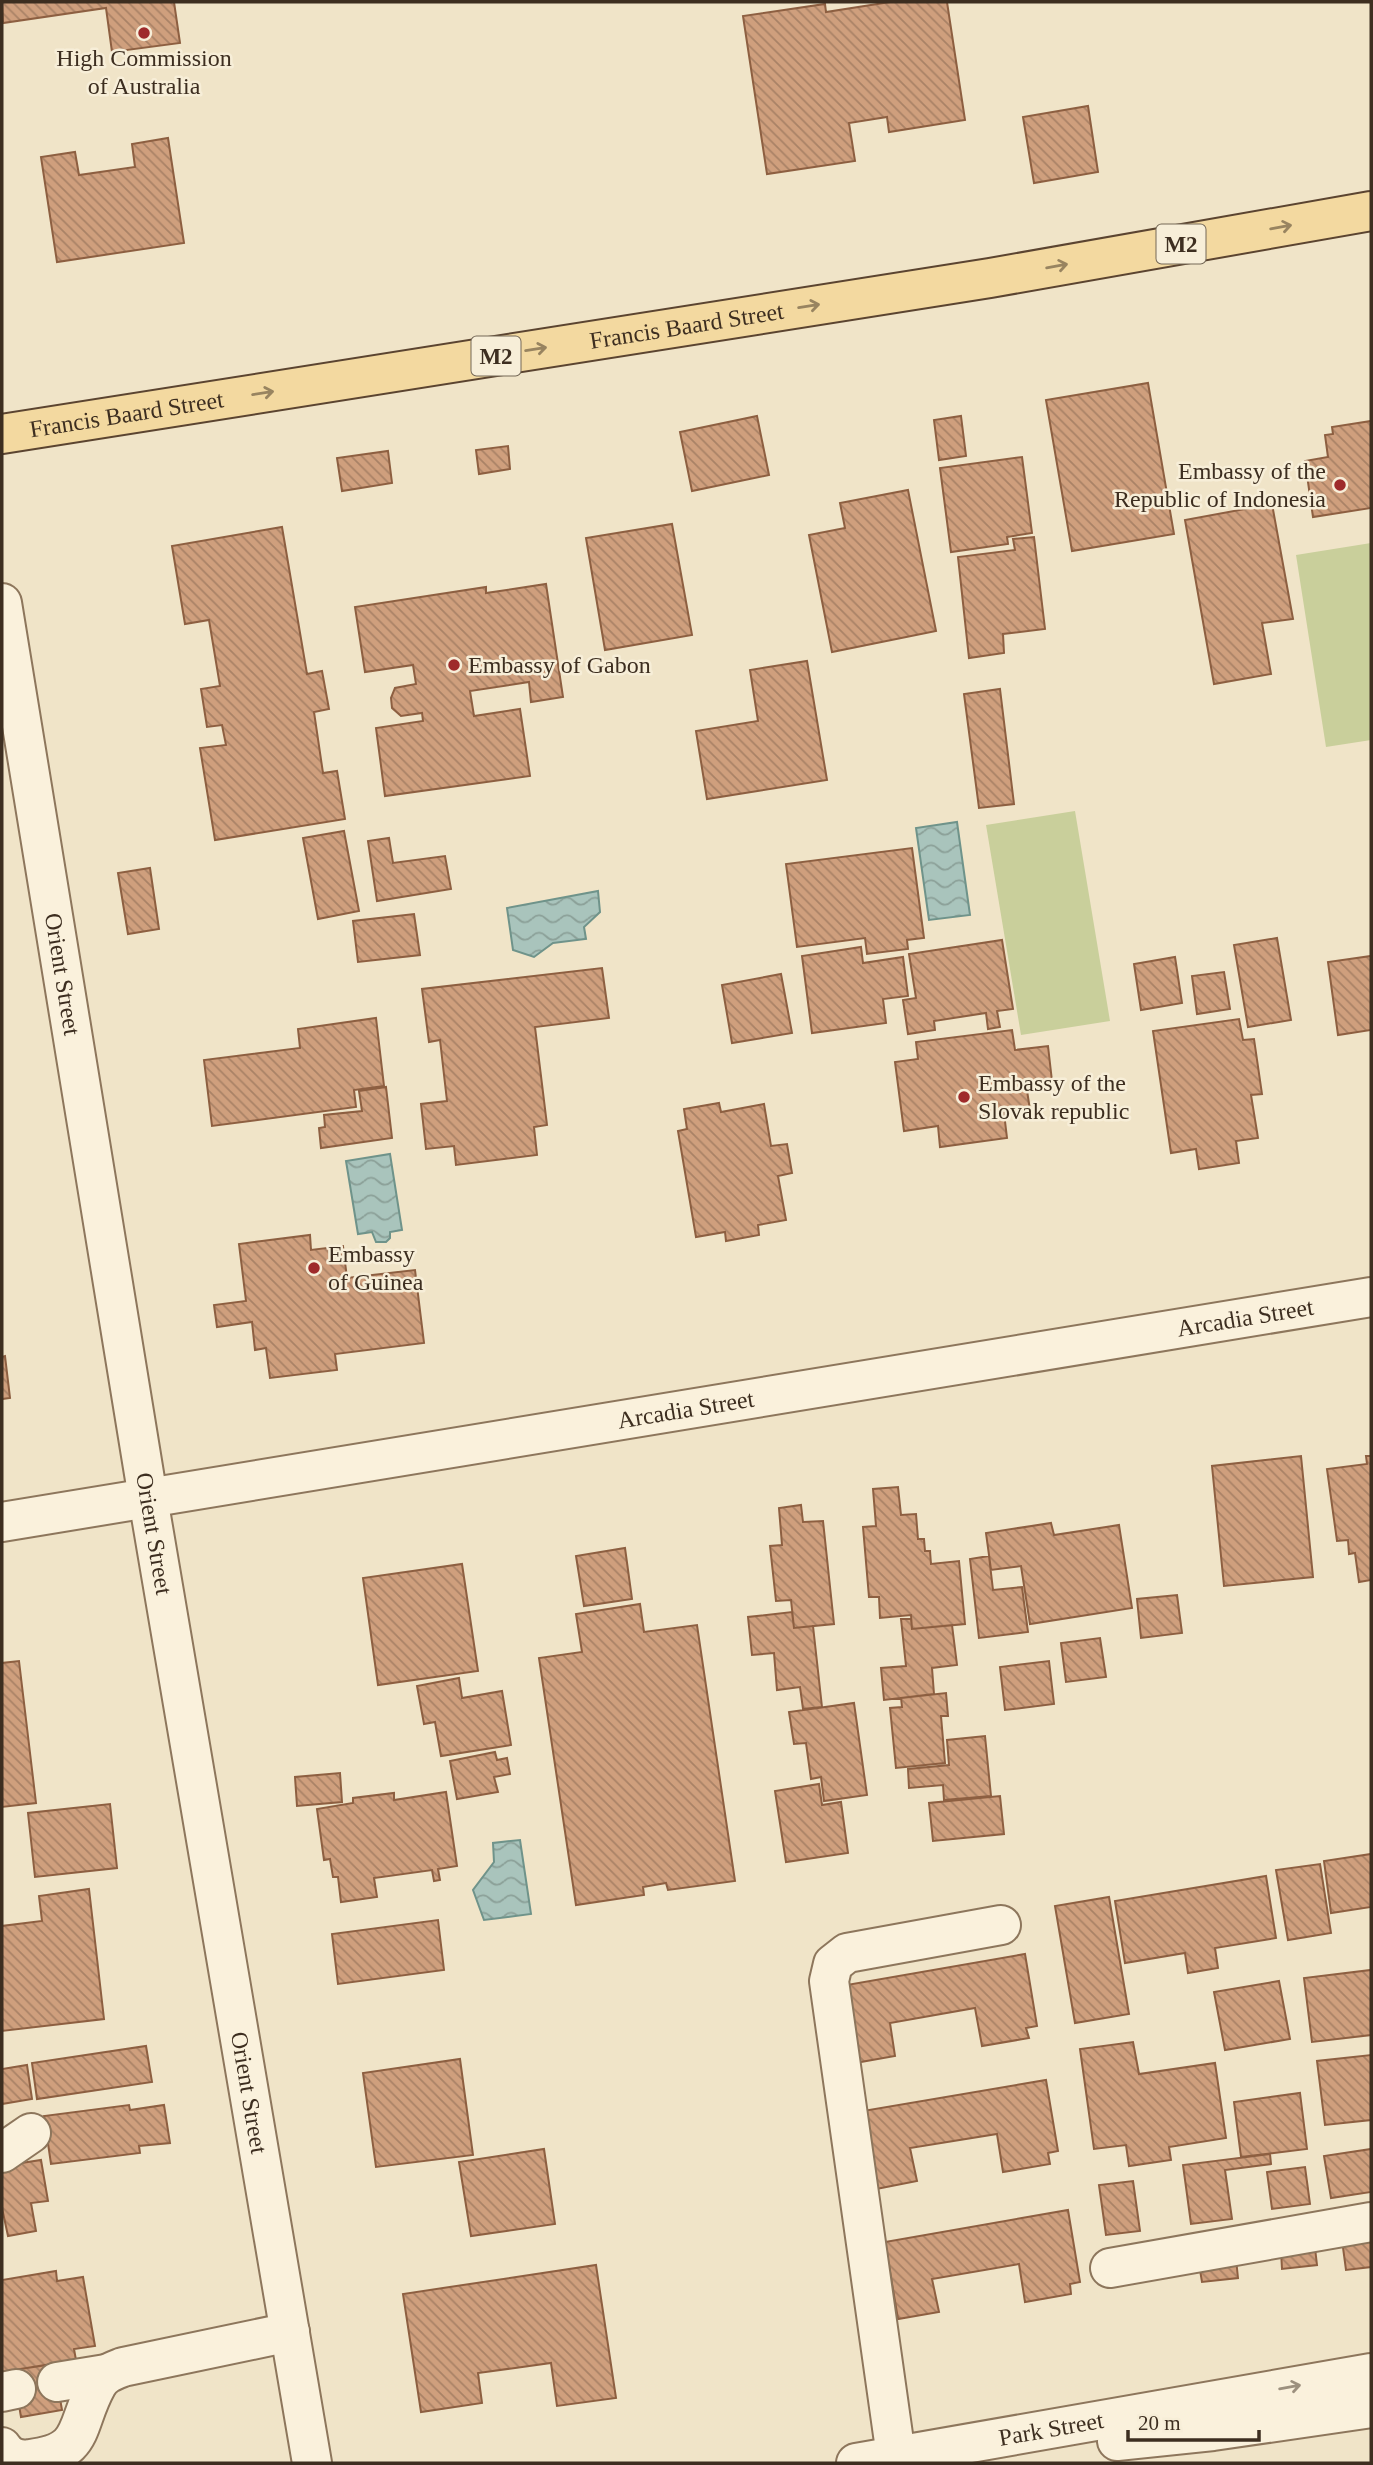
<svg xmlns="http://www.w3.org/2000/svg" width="1373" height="2465" viewBox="0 0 1373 2465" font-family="'Times New Roman',serif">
<defs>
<pattern id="water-waves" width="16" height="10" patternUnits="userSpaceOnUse" patternTransform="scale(1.75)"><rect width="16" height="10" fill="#a9c4bc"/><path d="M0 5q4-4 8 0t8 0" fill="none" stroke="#8ba098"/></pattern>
<pattern id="building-back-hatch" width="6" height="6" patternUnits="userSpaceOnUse" patternTransform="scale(1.75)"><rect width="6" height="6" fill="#cf9f7d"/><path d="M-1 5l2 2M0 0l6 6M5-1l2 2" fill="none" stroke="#a98266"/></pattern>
</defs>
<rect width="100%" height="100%" fill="#f0e4c8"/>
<path fill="#c9cf9b" d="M1371 543V740L1326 747 1296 555Z
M1075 811 1110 1021 1021 1035 986 825Z"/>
<path fill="url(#water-waves)" stroke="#6f938a" stroke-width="2" d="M957 822 970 915 929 920 916 828Z
M598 891 600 912 584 927 586 939 553 943 534 957 513 950 507 908Z
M390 1154 402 1230 390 1232V1238L386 1242H376L372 1232 358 1234 346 1161Z
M520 1840 531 1914 484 1920 473 1890 494 1862 493 1843Z"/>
<path fill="url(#building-back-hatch)" stroke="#8d5f41" stroke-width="2" d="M2 2H174L180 43 112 52 106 8 3 23Z
M890 2H947L965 120 889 132 887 117 849 123 855 161 767 174 743 16 825 4 826 12Z
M1088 106 1098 172 1034 183 1023 117Z
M168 138 184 243 57 262 41 157 75 152 79 175 135 167 132 144Z
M1148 383 1174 534 1072 551 1046 400Z
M757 416 769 475 692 491 680 432Z
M961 416 966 456 939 460 934 420Z
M1371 421V508L1313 517 1305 461 1328 457 1325 435 1333 434 1332 427Z
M508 446 510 469 479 474 476 450Z
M388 451 392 483 342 491 337 458Z
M1022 457 1032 533 1007 537 1008 544 951 552 940 468Z
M908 490 936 631 832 652 809 535 845 528 840 503Z
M1272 504 1293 619 1262 623 1271 674 1214 684 1185 520Z
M672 524 692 635 605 650 586 538Z
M282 527 307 674 322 671 329 709 314 712 323 773 337 771 345 819 215 840 200 748 226 745 222 725 207 727 201 689 220 686 209 620 185 624 172 546Z
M1034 537 1045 629 1003 634 1004 653 969 658 958 557 1015 550 1013 539Z
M546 584 563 697 531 702 529 682 470 691 474 716 520 709 530 776 385 796 376 728 423 721 422 713 401 716 392 708 391 698 395 688 416 684 413 665 365 672 355 607 486 587V593Z
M807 661 827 780 707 799 696 731 758 721 750 670Z
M1000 689 1014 804 979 808 964 694Z
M344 831 359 911 318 919 303 838Z
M389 838 393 863 445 856 451 889 377 901 368 841Z
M912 848 924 938 907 940 908 949 867 954 865 938 797 947 786 864Z
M150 868 159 929 128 934 118 873Z
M414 914 420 955 358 962 353 921Z
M1277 938 1291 1020 1248 1027 1234 945Z
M1002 940 1013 1009 997 1011 1000 1027 988 1029 986 1013 934 1021 935 1030 908 1034 903 1000 916 998 909 954Z
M861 947 863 963 903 957 908 996 883 999 886 1023 812 1033 802 956Z
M1371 956V1030L1338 1035 1328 962Z
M1175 957 1182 1003 1141 1010 1134 964Z
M602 968 609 1018 535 1027 547 1125 534 1127 537 1155 456 1165 454 1146 426 1149 421 1104 447 1101 440 1040 429 1042 422 989Z
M1224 972 1230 1009 1197 1014 1192 976Z
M781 974 792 1033 732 1043 722 985Z
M376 1018 384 1086 354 1090 356 1107 212 1126 204 1060 300 1048 298 1029Z
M1239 1019 1243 1040 1254 1039 1262 1094 1251 1095 1258 1138 1236 1141 1239 1163 1199 1169 1196 1149 1171 1153 1153 1031Z
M1012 1030 1015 1050 1048 1046 1052 1081 1026 1084 1030 1110 1004 1113 1007 1138 940 1147 938 1126 904 1131 895 1062 918 1059 916 1042Z
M386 1087 392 1138 321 1148 319 1128 325 1127 324 1115 362 1111 359 1091Z
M719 1103 721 1112 764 1104 771 1146 787 1144 792 1173 778 1176 786 1220 758 1225 759 1235 726 1241 725 1232 696 1237 678 1131 687 1129 684 1109Z
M310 1235 311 1250 343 1246 347 1278 415 1270 424 1343 335 1354 337 1370 270 1378 266 1348 255 1350 252 1322 217 1327 214 1305 246 1301 239 1244Z
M5 1356 10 1398 2 1399V1357Z
M1301 1456 1313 1577 1224 1586 1212 1466Z
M1366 1456H1371V1580L1359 1582 1355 1553 1349 1554 1348 1540 1337 1541 1327 1469 1367 1464Z
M898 1487 901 1515 916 1514 918 1539H924L925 1551H930L931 1564 959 1561 965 1624 912 1629 911 1615 880 1618 879 1597H869L863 1527 876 1526 873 1489Z
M801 1505 803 1522 823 1521 834 1624 794 1628 791 1600 776 1601 770 1546 782 1545 779 1508Z
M1051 1523 1054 1535 1119 1525 1132 1608 1030 1624 1021 1566 991 1570 986 1533Z
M625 1548 632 1599 584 1606 576 1556Z
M989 1556 993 1590 1022 1587 1028 1632 979 1638 970 1559Z
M462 1564 478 1671 378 1685 363 1578Z
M1177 1595 1182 1633 1141 1638 1137 1599Z
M640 1604 644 1632 697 1625 735 1881 668 1890 666 1883 643 1887 644 1895 576 1905 539 1658 582 1652 576 1614Z
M792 1612 794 1628 813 1626 822 1707 803 1709 800 1687 777 1690 774 1653 752 1655 748 1617Z
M901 1619H911L912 1629 952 1625 957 1665 932 1668 934 1694 884 1700 881 1668 906 1666Z
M1100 1638 1106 1677 1066 1682 1061 1643Z
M19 1661 36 1803 2 1807V1663Z
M1049 1661 1054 1704 1005 1710 1000 1667Z
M459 1678 462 1698 502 1691 511 1745 441 1756 435 1722 424 1724 417 1686Z
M946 1693 948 1716H941L945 1763 896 1768 890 1708 902 1707 901 1698Z
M854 1703 867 1795 824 1801 821 1777 811 1779 806 1743 794 1744 789 1712Z
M985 1736 991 1796 944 1800 943 1785 909 1788 908 1769 949 1765 947 1740Z
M495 1752 497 1760 507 1758 510 1774 494 1777 498 1792 457 1799 450 1761Z
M340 1773 342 1802 297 1806 295 1777Z
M819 1784 822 1805 841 1802 848 1853 786 1862 775 1791Z
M446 1792 457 1866 438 1869 440 1880 434 1881 432 1870 374 1878 377 1897 341 1902 338 1877H333L330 1859 324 1860 317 1809 353 1803V1798L394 1793V1800Z
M1000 1796 1004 1834 933 1841 929 1803Z
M110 1804 117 1868 35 1877 28 1813Z
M1371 1854V1907L1331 1913 1324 1861Z
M1320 1864 1331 1933 1288 1940 1276 1870Z
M1266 1876 1276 1938 1215 1948 1218 1968 1188 1973 1185 1953 1125 1963 1115 1901Z
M89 1889 104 2019 2 2031V1926L42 1921 39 1896Z
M1109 1897 1129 2014 1075 2023 1055 1906Z
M438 1920 444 1970 338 1984 332 1934Z
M1025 1954 1037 2026 1026 2028 1029 2038 982 2046 975 2008 890 2023 895 2056 855 2063 841 1986Z
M1371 1970V2035L1312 2042 1304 1978Z
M1279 1981 1290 2039 1225 2050 1214 1992Z
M1133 2042 1139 2074 1215 2063 1226 2138 1169 2147 1171 2160 1129 2166 1126 2145 1094 2149 1080 2049Z
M146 2046 152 2082 37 2099 32 2063Z
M1371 2055V2120L1325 2125 1317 2061Z
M460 2059 473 2155 376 2167 363 2073Z
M27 2065 32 2099 2 2104V2069Z
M1046 2080 1058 2151 1048 2153 1050 2164 1003 2172 997 2134 910 2148 917 2181 876 2189 863 2111Z
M1300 2093 1307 2149 1241 2157 1234 2102Z
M129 2105 130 2110 164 2105 170 2143 139 2146 140 2153 51 2164 44 2116Z
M544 2149 555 2224 471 2236 459 2162Z
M1371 2149V2192L1331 2198 1324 2156Z
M1270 2154 1271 2164 1225 2170 1232 2219 1191 2224 1183 2165Z
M41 2160 48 2201 31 2203 36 2231 8 2236 2 2208V2166Z
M1305 2167 1310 2204 1272 2209 1267 2172Z
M1133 2181 1140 2231 1106 2235 1099 2185Z
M1068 2210 1080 2282 1070 2284 1071 2294 1025 2302 1019 2264 932 2279 939 2312 898 2319 885 2242Z
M1371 2236V2267L1346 2270 1342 2240Z
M1315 2248 1317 2265 1282 2269 1281 2251Z
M1236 2259 1238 2278 1202 2282 1199 2264Z
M596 2265 616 2398 557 2406 551 2363 478 2373 482 2403 421 2412 403 2294Z
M56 2271 57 2281 83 2277 95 2346 74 2349 76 2360 2 2372V2280Z
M54 2364 62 2410 21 2417 13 2370Z"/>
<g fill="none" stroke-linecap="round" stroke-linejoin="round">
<defs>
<g id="minor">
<path id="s1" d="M2 603 148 1498 312 2463"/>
<path id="s2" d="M2 1522 1371 1297"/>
<path d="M2 2153 31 2133"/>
<path d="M1110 2268 1371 2222"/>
<path d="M57 2382 106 2374"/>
<path d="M2 2392 16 2389"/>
<path d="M1117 2441 1213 2431 1371 2408"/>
<path d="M2 2447C8 2457 18 2461 30 2459 87 2452 74 2426 97 2385 103 2374 113 2371 123 2367L290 2332"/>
<path d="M896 2456 829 1981 833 1964 847 1953 1001 1925"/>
<path id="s3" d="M856 2463 1371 2373"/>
</g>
<g id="major">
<path id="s4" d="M2 434 990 278 1371 211"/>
</g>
</defs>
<use href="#minor" stroke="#8d765c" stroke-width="42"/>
<use href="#major" stroke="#5b4430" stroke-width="42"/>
<use href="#minor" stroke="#faf1dc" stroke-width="38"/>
<use href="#major" stroke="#f3d9a0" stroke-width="38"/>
</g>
<defs><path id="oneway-shaft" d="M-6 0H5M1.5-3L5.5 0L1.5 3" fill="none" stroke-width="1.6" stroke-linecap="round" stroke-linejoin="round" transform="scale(1.75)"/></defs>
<g stroke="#988460">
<use href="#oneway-shaft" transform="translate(1281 227) rotate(-10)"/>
<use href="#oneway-shaft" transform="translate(1057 266) rotate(-10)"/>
<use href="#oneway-shaft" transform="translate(809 306) rotate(-9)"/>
<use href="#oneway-shaft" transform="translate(536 349) rotate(-9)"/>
<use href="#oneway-shaft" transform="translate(263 393) rotate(-9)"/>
</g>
<use stroke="#9c907e" href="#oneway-shaft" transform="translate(1290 2387) rotate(-10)"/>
<g fill="#9e2a2b" stroke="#f7eed8" stroke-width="2.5">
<circle cx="144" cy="33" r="7"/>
<circle cx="1340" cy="485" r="7"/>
<circle cx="454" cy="665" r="7"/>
<circle cx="964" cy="1097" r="7"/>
<circle cx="314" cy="1268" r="7"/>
</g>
<g text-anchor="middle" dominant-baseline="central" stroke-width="5" stroke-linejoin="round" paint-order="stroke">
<g fill="#f7eed8" stroke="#756857" stroke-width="2">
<rect x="1156.5" y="224.5" width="49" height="39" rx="5"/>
<rect x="471.5" y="336.5" width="49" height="39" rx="5"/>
</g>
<g font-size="23" font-weight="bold" fill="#3d2e20">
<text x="1181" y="244">M2</text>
<text x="496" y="356">M2</text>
</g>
<g font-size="24" fill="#3d2e20" stroke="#f7eed8" text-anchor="start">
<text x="144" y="58" text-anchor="middle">High Commission<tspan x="144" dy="28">of Australia</tspan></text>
<text x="1326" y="471" text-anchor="end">Embassy of the<tspan x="1326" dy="28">Republic of Indonesia</tspan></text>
<text x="468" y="665">Embassy of Gabon</text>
<text x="978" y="1083">Embassy of the<tspan x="978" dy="28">Slovak republic</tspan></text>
<text x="328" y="1254">Embassy<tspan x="328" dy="28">of Guinea</tspan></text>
</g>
<g font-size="24" fill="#3d2e20" stroke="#f7eed8">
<text stroke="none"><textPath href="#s4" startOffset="693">Francis Baard Street</textPath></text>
<text stroke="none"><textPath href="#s4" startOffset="126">Francis Baard Street</textPath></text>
<text stroke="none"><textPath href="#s1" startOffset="376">Orient Street</textPath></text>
<text stroke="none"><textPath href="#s2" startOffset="1260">Arcadia Street</textPath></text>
<text stroke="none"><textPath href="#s2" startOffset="693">Arcadia Street</textPath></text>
<text stroke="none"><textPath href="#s1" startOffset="943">Orient Street</textPath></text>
<text stroke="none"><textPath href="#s1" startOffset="1510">Orient Street</textPath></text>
<text stroke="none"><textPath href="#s3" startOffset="198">Park Street</textPath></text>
</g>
</g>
<rect width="1373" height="2465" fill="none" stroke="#3d2e20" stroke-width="7"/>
<path d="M1128 2430v10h131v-10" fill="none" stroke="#3d2e20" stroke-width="3.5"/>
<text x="1138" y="2430" font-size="21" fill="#3d2e20" stroke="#f7eed8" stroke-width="5" paint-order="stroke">20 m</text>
</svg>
